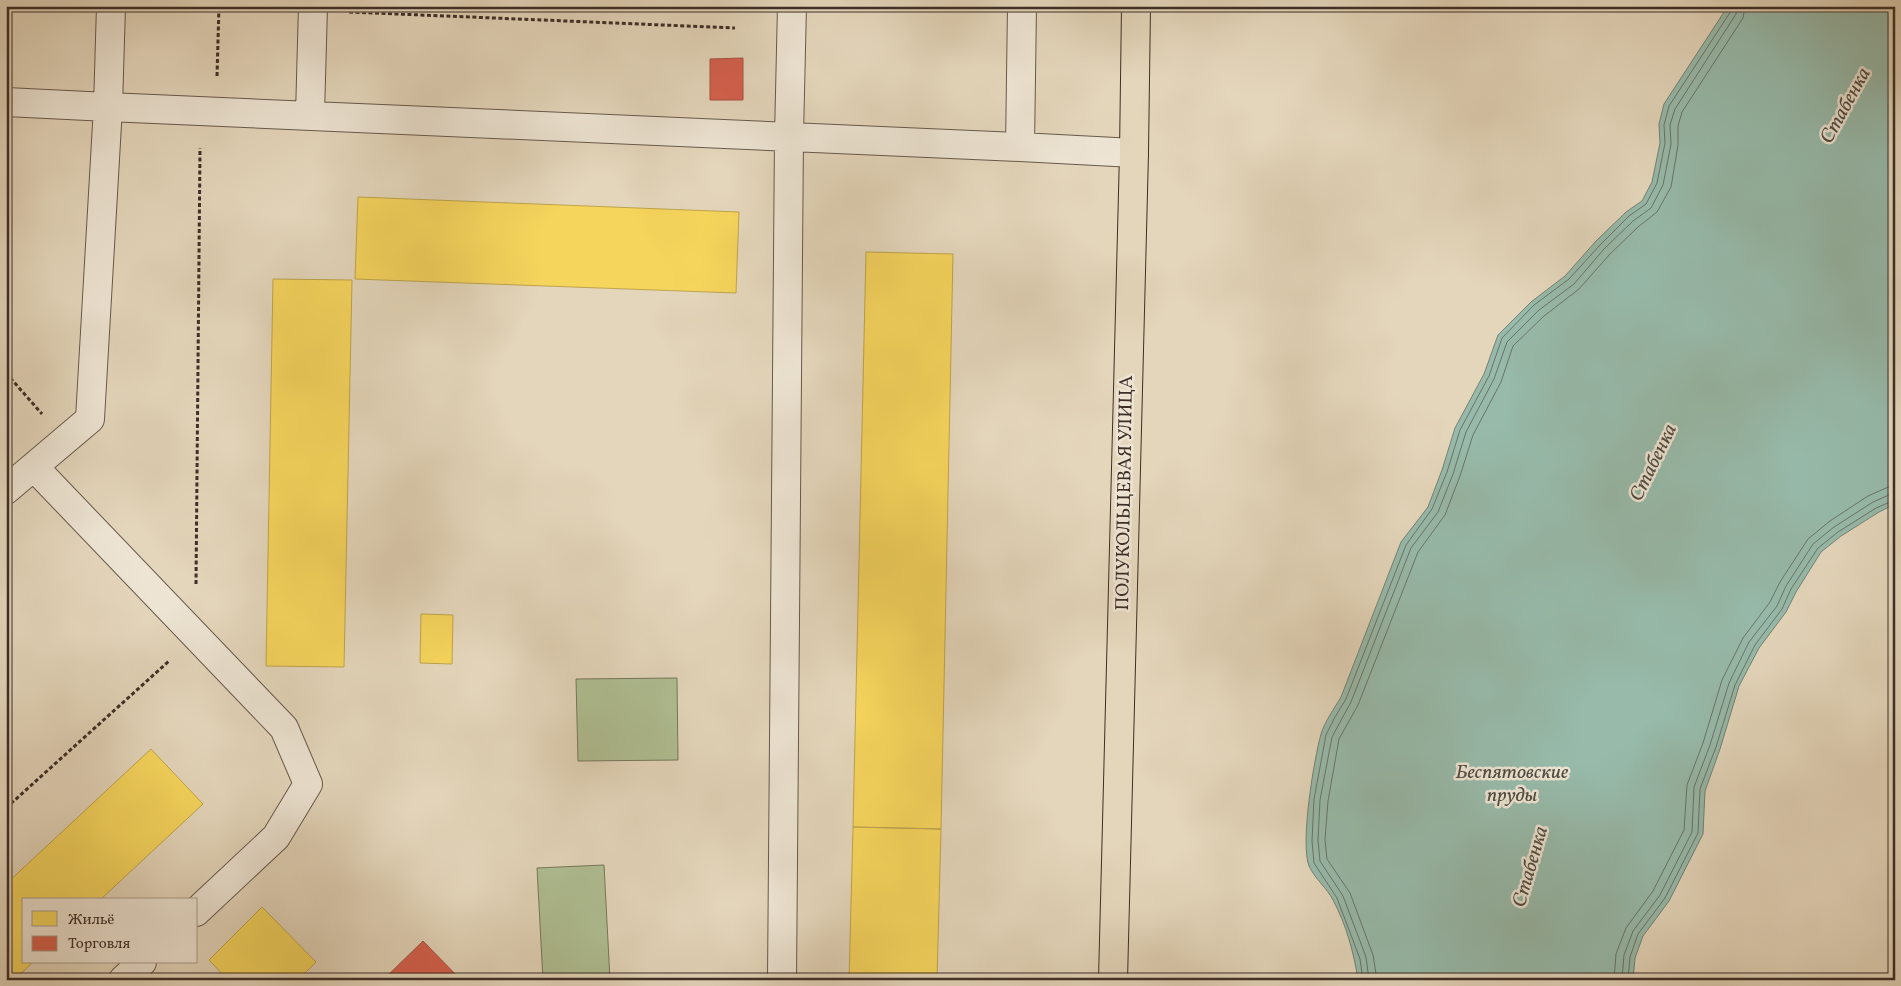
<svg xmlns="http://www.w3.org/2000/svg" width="1901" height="986" viewBox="0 0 1901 986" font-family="Vollkorn,serif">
<rect width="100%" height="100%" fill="#e4d6bb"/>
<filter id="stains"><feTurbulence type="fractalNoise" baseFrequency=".004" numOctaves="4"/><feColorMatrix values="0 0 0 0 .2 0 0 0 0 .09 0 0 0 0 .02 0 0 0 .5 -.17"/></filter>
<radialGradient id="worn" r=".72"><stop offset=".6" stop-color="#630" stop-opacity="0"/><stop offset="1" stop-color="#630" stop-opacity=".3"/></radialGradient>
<path fill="#afbf93" stroke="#76775e" d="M677 678 678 760 578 761 576 679Z
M604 865 610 980H543L537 868Z"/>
<path fill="#97baaa" stroke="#738276" d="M1728 6H1895V504L1879 512 1841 536 1821 552 1796 592 1786 612 1759 648 1739 686 1720 749 1705 791 1703 834 1669 901 1643 936 1635 958 1633 980H1358C1354 953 1346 924 1333 900 1327 888 1315 879 1309 866 1300 843 1314 759 1321 734 1325 721 1334 709 1341 697L1401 542 1428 507 1442 470 1455 428 1484 374 1498 335 1531 302 1565 276 1596 241 1626 212 1642 201 1652 182 1660 143 1659 124 1664 104Z"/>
<path fill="#f6d55c" stroke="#bea34c" d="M358 197 739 212 736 293 355 279Z
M866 252 953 254 941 829 853 827Z
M273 279 352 280 344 667 266 666Z
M421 614 453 615 452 664 420 663Z
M151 749 203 804 100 900H24V962H33L14 980H6V884Z
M853 827 941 829 937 980H849Z
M262 907 316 962 298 980H228L209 960Z"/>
<path fill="#d6604d" stroke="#a85142" d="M743 58V100H710V59Z
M423 941 461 980H383Z"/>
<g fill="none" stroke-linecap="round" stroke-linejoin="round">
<path stroke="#6a7469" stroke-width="1" d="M1363 980 1360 959 1337 898 1314 863 1312 841 1314 799 1326 735 1335 717 1346 699 1406 545 1432 509 1447 472 1460 430 1489 376 1502 338 1534 305 1569 279 1600 245 1629 216 1646 204 1657 183 1665 143 1664 125 1669 106 1731 11V6
M1369 980 1366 957 1343 896 1320 861 1318 840 1320 800 1332 737 1351 702 1411 548 1438 512 1453 474 1466 432 1494 379 1507 342 1539 310 1574 284 1604 249 1633 221 1651 208 1663 185 1671 144 1670 125 1675 109 1736 14 1738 6
M1377 980 1373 955 1350 893 1327 859 1325 840 1328 801 1339 739 1358 705 1418 552 1445 515 1460 476 1473 435 1501 382 1513 346 1544 316 1579 289 1610 254 1638 227 1657 212 1671 187 1678 145V126L1682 112 1743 18 1745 6
M1614 980 1616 954 1626 928 1653 891 1684 830 1687 785 1703 743 1722 680 1743 638 1770 602 1780 582 1808 539 1830 521 1868 496 1886 488 1895 486
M1622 980 1624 955 1633 931 1660 895 1692 832 1694 787 1710 745 1729 683 1749 642 1777 606 1786 586 1813 544 1834 527 1873 502 1889 495 1895 494
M1628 980 1630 957 1638 934 1665 898 1698 833 1700 789 1716 747 1735 685 1755 645 1782 609 1791 589 1818 548 1838 532 1876 508 1895 500"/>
<defs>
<path id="minor" d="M6 102 108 107 111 6
M310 115 313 6
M1020 147 1022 6
M34 467 284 728 308 784 276 837 196 912
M6 490 90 419 108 107 1020 147 1134 153
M123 980 142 962
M782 980 789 136 792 6"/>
<path id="major" d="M1113 980 1134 153 1136 6"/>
</defs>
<use href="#minor" stroke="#67594d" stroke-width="30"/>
<use href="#major" stroke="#3d2f28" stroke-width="30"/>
<path stroke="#3d2f28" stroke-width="3" stroke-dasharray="4 2.5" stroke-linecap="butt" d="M161 6 278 10
M349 12 735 28
M217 76 219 6
M6 373 42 414
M196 584 200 148
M6 808 169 661"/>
<use href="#minor" stroke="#ede4d3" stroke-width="28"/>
<use href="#major" stroke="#e4d6bb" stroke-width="28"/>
</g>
<g text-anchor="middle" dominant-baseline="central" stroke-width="5" stroke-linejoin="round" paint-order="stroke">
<g font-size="19" fill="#3d2f28" stroke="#ede4d3">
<text transform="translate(1125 493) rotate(-89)">ПОЛУКОЛЬЦЕВАЯ УЛИЦА</text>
</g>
<g font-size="20" font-style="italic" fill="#4f4b42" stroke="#ede4d3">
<text transform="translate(1846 106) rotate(-61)">Стабенка</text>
<text transform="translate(1654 463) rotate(-64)">Стабенка</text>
<text x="1512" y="773">Беспятовские<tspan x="1512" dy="23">пруды</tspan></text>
<text transform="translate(1531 867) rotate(-74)">Стабенка</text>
</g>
</g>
<rect width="1901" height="986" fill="none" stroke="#e4d6bb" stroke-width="25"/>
<rect x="8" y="8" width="1886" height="971" fill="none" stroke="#3d2f28" stroke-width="2.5"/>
<rect x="12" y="12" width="1876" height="961" fill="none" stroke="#3d2f28"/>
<rect x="22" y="898" width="175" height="65" fill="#ede4d3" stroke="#a79c8f"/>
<rect x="32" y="911" width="25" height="15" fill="#f6d55c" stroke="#a79c8f"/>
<text x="68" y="924" font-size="15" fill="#3d2f28">Жильё</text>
<rect x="32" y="936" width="25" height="15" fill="#d6604d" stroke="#a79c8f"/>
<text x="68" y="948" font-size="15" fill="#3d2f28">Торговля</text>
<rect width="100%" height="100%" filter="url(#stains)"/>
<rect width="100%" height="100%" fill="url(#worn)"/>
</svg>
